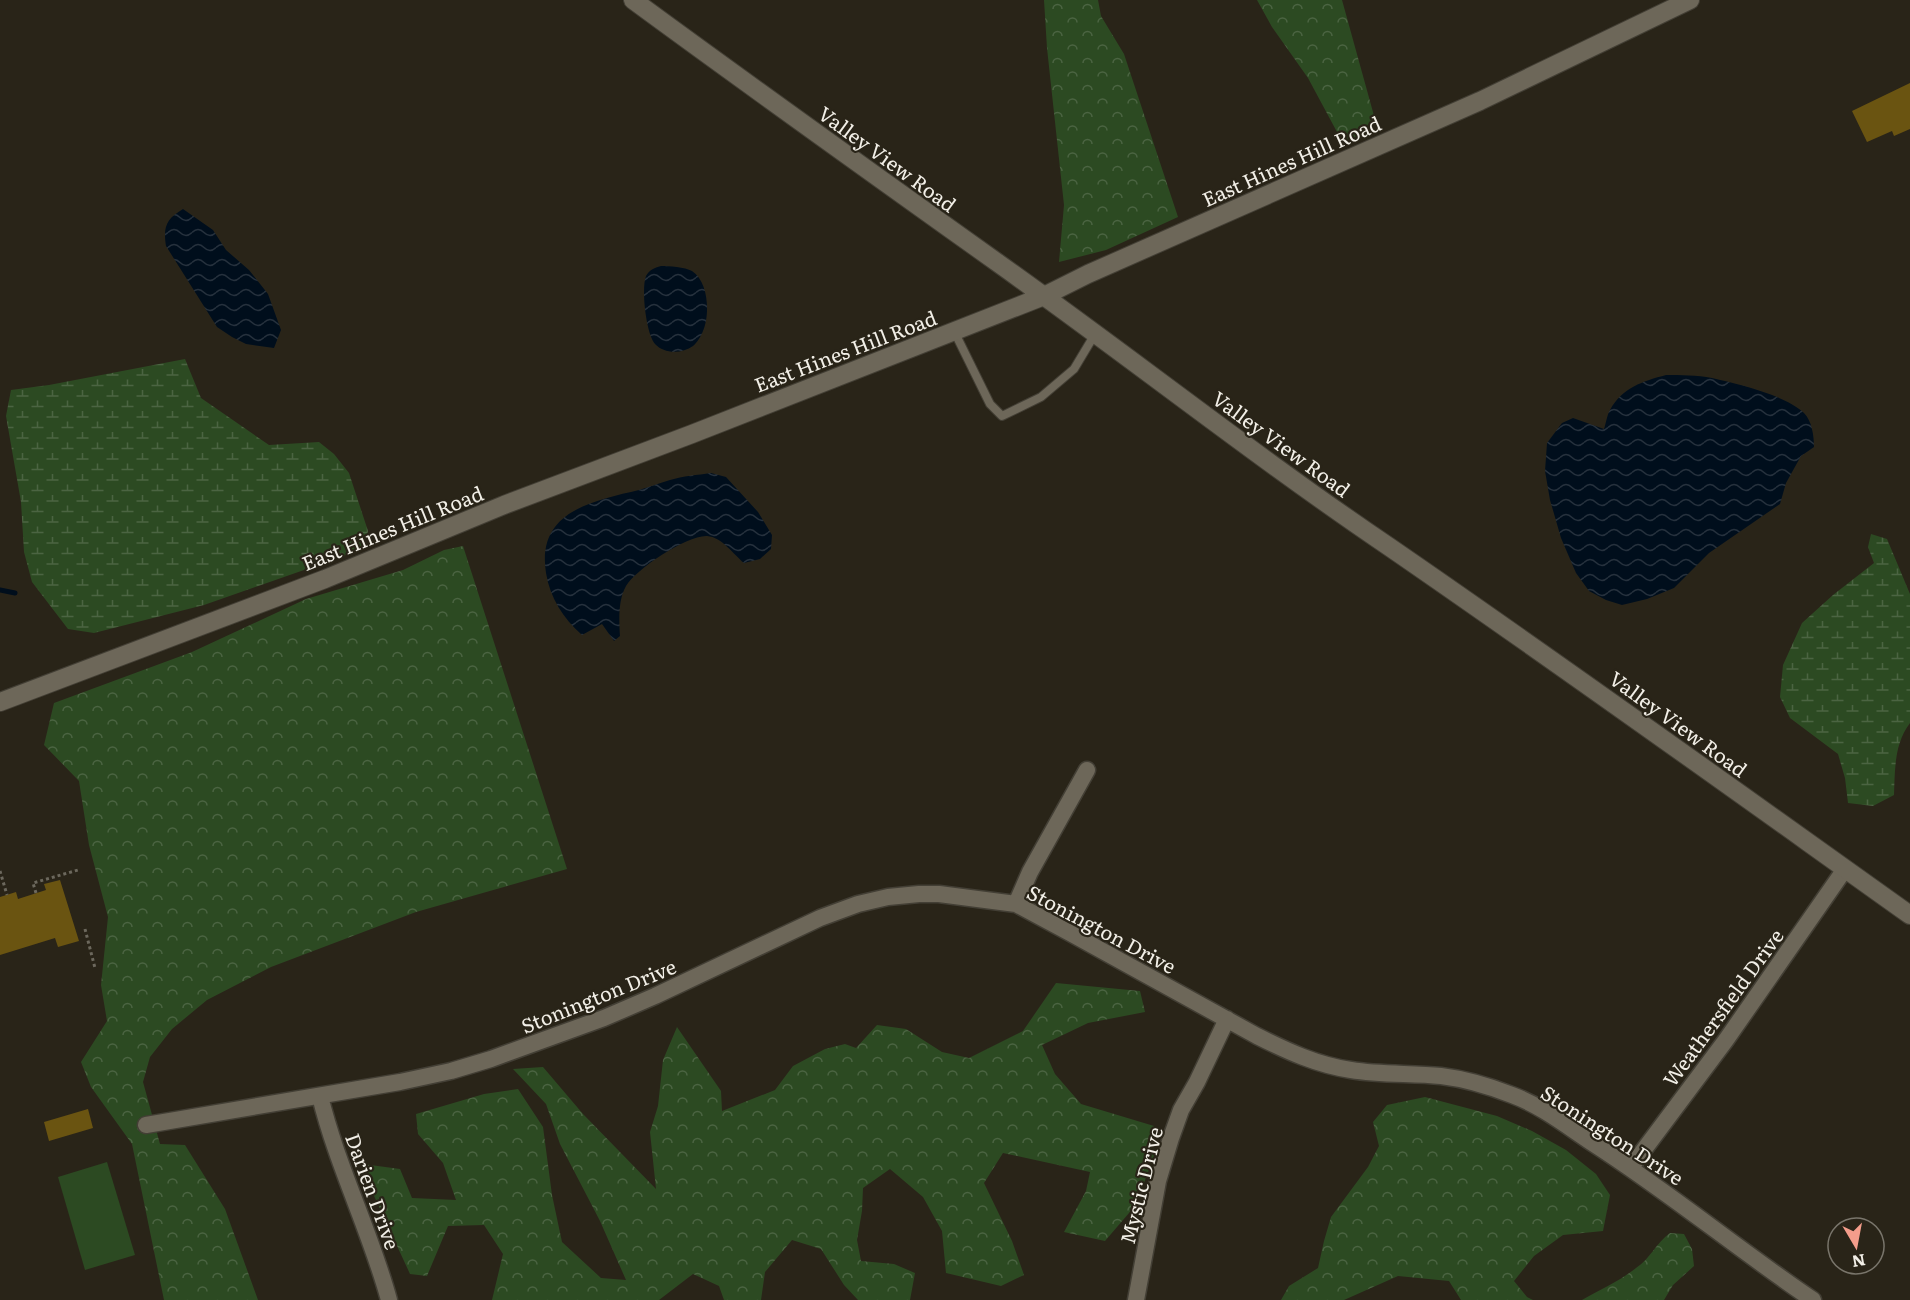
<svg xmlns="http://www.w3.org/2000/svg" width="1910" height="1300" viewBox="0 0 1910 1300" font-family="Literata,serif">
<defs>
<pattern id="forest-crowns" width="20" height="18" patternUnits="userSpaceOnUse" patternTransform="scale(1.5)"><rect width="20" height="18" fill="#2c4a22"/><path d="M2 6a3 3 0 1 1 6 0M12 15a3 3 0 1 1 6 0" fill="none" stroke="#4b6442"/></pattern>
<pattern id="wetland-marsh" width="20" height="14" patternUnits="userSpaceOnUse" patternTransform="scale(1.5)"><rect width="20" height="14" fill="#2c4a22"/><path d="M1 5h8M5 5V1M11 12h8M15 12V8" fill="none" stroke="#4b6442"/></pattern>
<pattern id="water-waves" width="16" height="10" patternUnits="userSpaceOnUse" patternTransform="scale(1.5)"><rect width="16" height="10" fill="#000e1c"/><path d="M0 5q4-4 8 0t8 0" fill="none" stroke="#26313d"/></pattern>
</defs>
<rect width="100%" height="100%" fill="#292418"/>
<path fill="#2c4a22" d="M107 1162 135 1255 85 1270 58 1177Z"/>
<path fill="url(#forest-crowns)" d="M1044 0H1098L1101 16 1124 54 1178 217 1106 250 1059 262 1064 205 1047 48Z
M1257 0H1342L1376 123 1344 145 1308 78 1272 27Z
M463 546 567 869 416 912 271 967 207 1000 172 1029 150 1057 143 1082 160 1144 185 1145 225 1209 258 1300H164L132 1144 91 1087 81 1062 107 1021 101 985 108 917 89 845 79 781 44 745 54 703 192 652 306 599 403 570 444 550Z
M1056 983 1140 991 1145 1012 1088 1023 1042 1045 1055 1074 1081 1104 1154 1126V1157L1135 1206 1105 1241 1064 1232 1086 1191 1090 1172 1003 1153 984 1183 1012 1241 1024 1275 1001 1286 946 1273 942 1231 923 1197 890 1169 863 1188 862 1211 857 1240 861 1261 894 1264 915 1273 910 1300H858L844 1285 821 1249 792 1240 765 1272 761 1300H724L719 1286 693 1274 659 1300H492L503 1254 484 1225 448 1226 427 1276 410 1274 369 1185 363 1164 400 1169 412 1198 456 1200 443 1163 418 1134 416 1114 484 1094 518 1089 543 1127 552 1195 562 1242 601 1278 626 1280 600 1221 560 1144 546 1104 513 1069 543 1067 583 1114 656 1189 650 1132 658 1106 663 1060 677 1027 721 1091 722 1111 775 1090 793 1066 825 1049 845 1044 856 1048 877 1025 906 1029 942 1052 969 1058 1023 1031Z
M1425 1097 1497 1116 1532 1131 1566 1150 1596 1174 1610 1195 1603 1231 1563 1235 1534 1256 1514 1281 1527 1297 1533 1300H1461L1449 1281 1398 1276 1344 1300H1281L1289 1286 1318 1268 1324 1241 1331 1217 1368 1167 1379 1146 1373 1122 1387 1105Z
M1670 1233 1684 1234 1692 1249 1694 1266 1673 1285 1664 1300H1582C1599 1290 1620 1281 1636 1268 1650 1259 1656 1243 1670 1233Z"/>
<path fill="url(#wetland-marsh)" d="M185 359 201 398 269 445 319 442 334 454 349 473 368 531 365 545 344 556 204 605 94 633 68 629 32 582 24 552 21 502 6 416 11 390 49 385Z
M1871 534 1887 539 1910 594V723C1894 744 1895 770 1894 795L1873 806 1848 803 1845 778 1838 754 1790 718 1780 697 1783 665 1802 623 1833 595 1874 563 1868 547Z"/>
<path fill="url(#water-waves)" d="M183 209 213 230 226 250 249 270 268 294 281 330 274 348 246 344 232 337 217 327 166 246C163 227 166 219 183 209Z
M661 266C669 266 685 267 692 271 709 282 710 315 703 331 701 336 697 343 693 346 682 354 664 354 655 344 646 333 641 289 646 276 649 270 654 268 661 266Z
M1666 375C1681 375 1697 375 1712 378 1738 384 1785 395 1804 413 1812 421 1814 436 1814 447L1801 456 1786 483 1780 504 1709 553 1674 588 1647 599 1622 605 1606 600 1589 591 1576 573 1561 538 1550 500 1545 471 1547 443 1562 423 1573 418 1604 429C1606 423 1607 415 1610 410 1622 388 1643 381 1666 375Z
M711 473 726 477 758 512 772 535 771 549 760 559 744 563C734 555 722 537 707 536 687 535 636 569 626 586 618 600 619 621 620 636L614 641 602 624 582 635C563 618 550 598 546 573 536 511 593 501 639 490 650 487 659 483 670 480 683 476 697 475 711 473Z"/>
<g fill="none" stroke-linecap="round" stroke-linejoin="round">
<path stroke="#000e1c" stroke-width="5" d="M0 590 15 593"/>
</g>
<path fill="#6a5411" d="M1910 83V129L1894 136 1892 131 1867 142 1852 111Z
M60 880 79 941 58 947 55 938 0 955V897L16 892 18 899 46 890 44 884Z
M88 1109 93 1128 49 1141 44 1122Z"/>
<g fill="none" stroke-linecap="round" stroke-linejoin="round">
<defs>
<path id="lane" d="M954 331 990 404 1002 416 1041 397 1074 369 1095 334"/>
<path id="street" d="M1016 904 1030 872 1087 770
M320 1096C337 1166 370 1230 389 1300
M146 1125 400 1082 451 1071 491 1059 604 1018 655 996 820 918 858 904 888 897 919 894H939L1016 904 1070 933 1257 1036C1287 1051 1317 1065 1351 1070 1381 1075 1411 1073 1441 1076 1466 1079 1489 1086 1512 1095 1542 1106 1568 1127 1594 1144 1670 1193 1739 1250 1813 1300
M1631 1167 1726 1040 1845 869
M1136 1300 1158 1181 1171 1138 1181 1110 1197 1082 1227 1019"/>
<path id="secondary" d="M633 0C754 89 876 176 998 263 1129 356 1255 456 1388 546 1564 667 1736 791 1910 915
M0 702 325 579 504 505 692 434 1044 296 1088 274 1480 101 1690 0"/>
</defs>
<use href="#lane" stroke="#433f35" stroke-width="10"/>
<use href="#street" stroke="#433f35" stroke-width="19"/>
<use href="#secondary" stroke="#433f35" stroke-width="20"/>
<path stroke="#6c685d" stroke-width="3" stroke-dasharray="3 3" stroke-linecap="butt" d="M0 871 7 895
M36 893 33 883 78 870
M85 929 95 968"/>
<use href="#lane" stroke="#6d6759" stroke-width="8"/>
<use href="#street" stroke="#6d6759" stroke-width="16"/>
<use href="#secondary" stroke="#6d6759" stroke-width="18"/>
</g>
<g text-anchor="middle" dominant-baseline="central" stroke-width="4.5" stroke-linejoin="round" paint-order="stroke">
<g font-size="20" fill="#f2efe7" stroke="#292418">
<text transform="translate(888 158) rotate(36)">Valley View Road</text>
<text transform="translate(1291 160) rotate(-24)">East Hines Hill Road</text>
<text transform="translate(845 350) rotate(-21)">East Hines Hill Road</text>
<text transform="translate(1282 443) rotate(36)">Valley View Road</text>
<text transform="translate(392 527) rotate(-22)">East Hines Hill Road</text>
<text transform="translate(1679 723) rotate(36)">Valley View Road</text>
<text transform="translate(1102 928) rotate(28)">Stonington Drive</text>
<text transform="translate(598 995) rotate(-22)">Stonington Drive</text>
<text transform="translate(1722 1007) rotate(-54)">Weathersfield Drive</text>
<text transform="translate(1613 1134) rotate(33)">Stonington Drive</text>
<text transform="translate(1140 1185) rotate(-76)">Mystic Drive</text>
<text transform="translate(374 1191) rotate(70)">Darien Drive</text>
</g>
</g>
<g transform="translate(1856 1246) rotate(170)"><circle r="28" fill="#292418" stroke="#79756b" stroke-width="1.5"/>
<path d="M0-4.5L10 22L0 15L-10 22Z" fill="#f49d8b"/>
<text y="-9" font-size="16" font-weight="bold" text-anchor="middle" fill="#f2efe7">N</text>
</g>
</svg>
